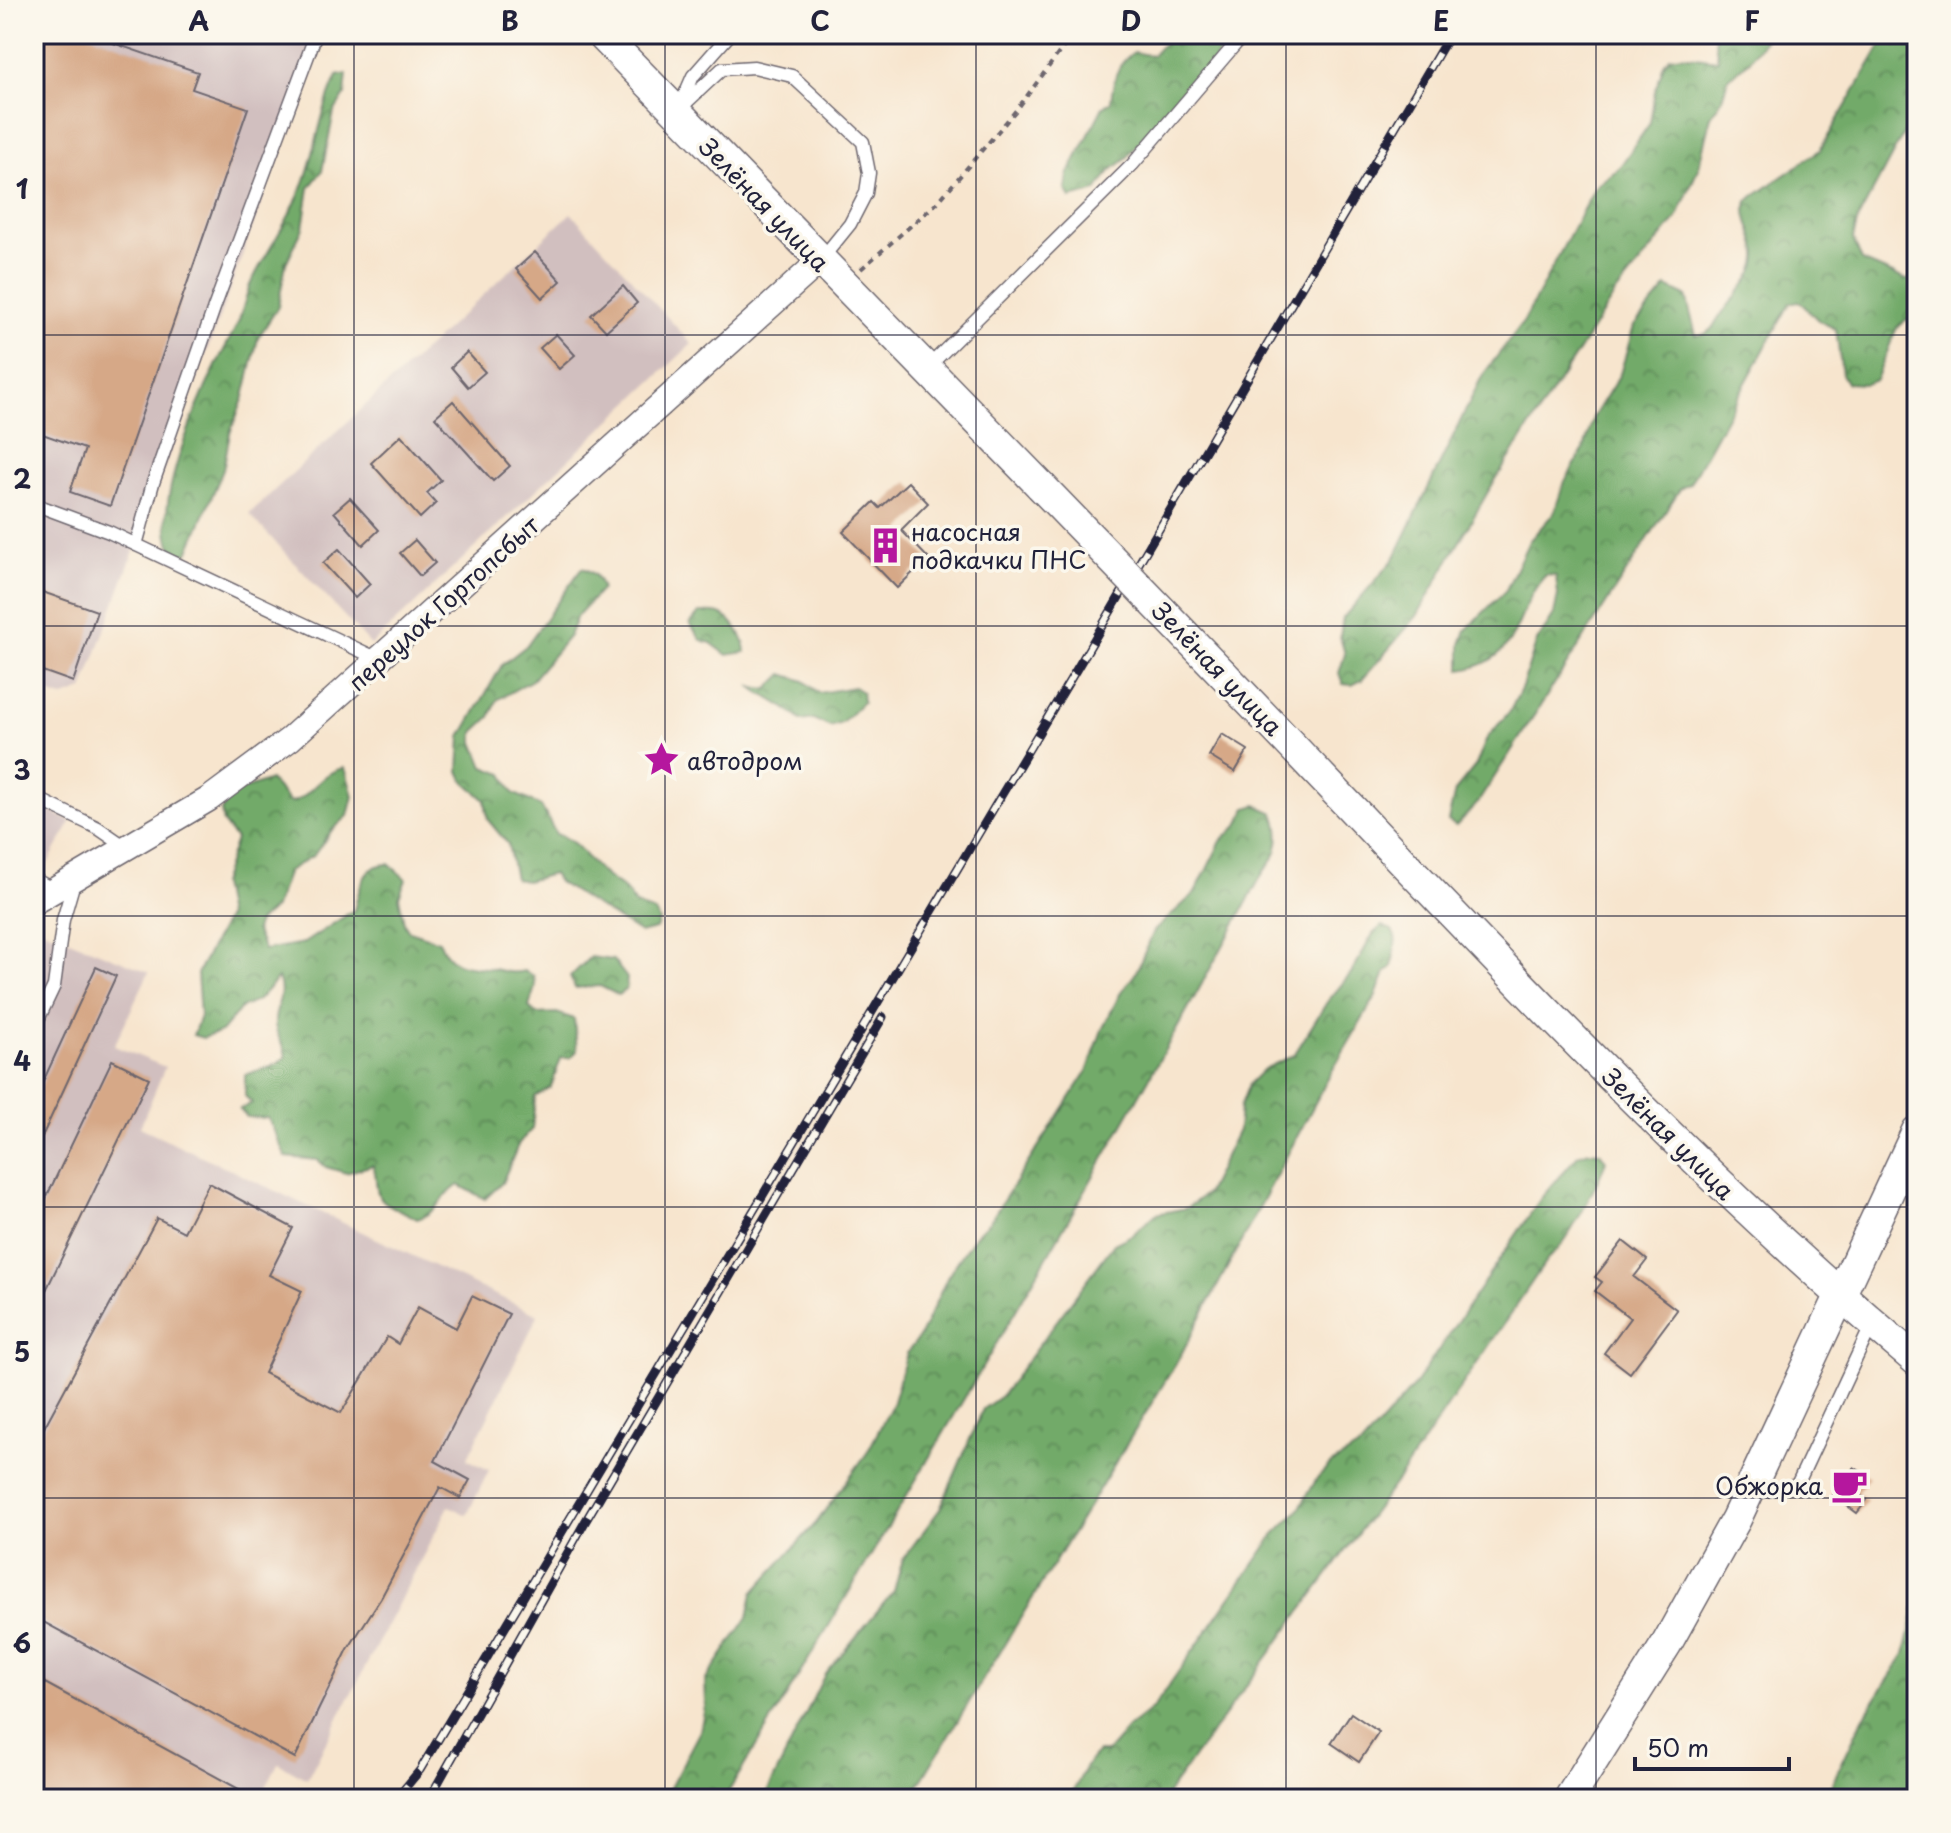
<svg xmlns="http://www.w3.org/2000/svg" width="1951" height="1833" viewBox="0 0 1951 1833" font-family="'Playpen Sans',sans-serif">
<defs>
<pattern id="forest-crowns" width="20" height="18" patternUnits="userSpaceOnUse" patternTransform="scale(2)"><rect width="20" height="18" fill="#72aa69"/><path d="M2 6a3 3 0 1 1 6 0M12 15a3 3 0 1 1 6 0" fill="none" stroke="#5d8a58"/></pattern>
</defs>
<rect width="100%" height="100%" fill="#fbf7ec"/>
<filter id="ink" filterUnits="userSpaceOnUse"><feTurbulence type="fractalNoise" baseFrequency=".0125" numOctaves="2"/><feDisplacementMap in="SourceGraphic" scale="16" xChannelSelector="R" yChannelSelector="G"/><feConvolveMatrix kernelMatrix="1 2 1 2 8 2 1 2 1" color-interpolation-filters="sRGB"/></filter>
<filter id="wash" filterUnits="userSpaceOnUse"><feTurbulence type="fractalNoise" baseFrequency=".006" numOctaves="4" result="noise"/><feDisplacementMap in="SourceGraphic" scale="32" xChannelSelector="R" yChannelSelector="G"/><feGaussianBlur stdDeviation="1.8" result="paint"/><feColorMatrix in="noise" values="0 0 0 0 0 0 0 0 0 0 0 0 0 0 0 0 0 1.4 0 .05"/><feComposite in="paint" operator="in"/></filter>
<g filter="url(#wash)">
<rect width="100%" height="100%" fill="#f7e5ce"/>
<path fill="#d1bfbf" d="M34 34H323L83 690 62 698 34 688Z
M571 213 692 344 371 645 249 514Z
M34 802 71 822 43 872 34 876Z
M34 926 149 972 114 1046 165 1067 140 1127 538 1315 467 1459 489 1470 467 1515 449 1506 307 1779 278 1763 260 1799H34Z"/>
<path fill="url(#forest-crowns)" stroke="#4a6652" stroke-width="2" d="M1172 34H1231L1202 79 1146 134 1125 160 1110 171 1097 191 1071 198 1066 190 1068 175 1103 107 1111 101C1113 81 1116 64 1134 52L1152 56Z
M1714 34H1768L1751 59 1728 79 1722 99 1711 116 1698 169 1677 218 1615 294 1489 490 1417 616 1362 680 1352 685 1343 684 1339 673 1345 654 1340 637 1343 618 1394 559 1482 376 1524 321 1595 187 1619 168 1650 123 1655 91 1664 64 1670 57 1680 55 1718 60Z
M1888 34H1917V108L1858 219 1853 239 1862 261 1907 280 1917 279V322L1907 319 1897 327 1876 380 1866 384 1847 383 1842 374 1836 329 1819 321 1799 301 1790 303 1690 483 1680 489 1477 804 1456 826 1448 821 1455 791 1476 765 1487 738 1510 711 1522 687 1536 643 1554 615 1558 595 1556 576 1546 575C1513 608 1525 660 1461 670V644L1466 630 1506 590 1529 541 1554 513 1564 483 1584 449 1593 418 1620 374 1634 326 1667 287 1686 296 1696 335 1705 334 1713 328C1723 307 1751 284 1756 264 1762 242 1741 221 1747 201L1820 150Z
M347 74 345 95 334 112 322 171 309 188 303 228 286 263 278 307 258 338 244 397 230 433 223 470 188 553 177 557C140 515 212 371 235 329 243 315 244 298 251 283 268 249 292 216 305 180 317 146 321 109 337 76Z
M582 568C594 572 598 577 602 589L577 616 569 636 532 680 497 700 490 717 474 732V742L484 767 503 774 513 793 541 806 556 834C581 843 581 854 599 870 615 886 623 882 635 905L655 912 659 920 656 929 640 933 558 882 553 874 526 881 515 879 508 844 488 820 485 800 463 780 459 771 461 737 502 665 526 646Z
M699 613C705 613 714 612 720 614 732 618 746 640 746 652L727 655 711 643 701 640 690 624Z
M783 674 804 681 819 693 854 687 862 692 863 702 842 723 830 727 813 719 802 721C786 706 768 700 752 687L768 689Z
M345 768 353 796 348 816 332 830 314 855 288 871 275 907 258 922 255 930 264 950 304 943 354 910C360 889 362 864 389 864L406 879 399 897 404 923 409 931 439 941C450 966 462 966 486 968 499 969 511 975 524 971L534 976 535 987 529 1007 536 1014 557 1013 574 1019 577 1051 570 1058H561L551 1087 535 1097 532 1129 519 1143 502 1183 485 1199 459 1185C443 1194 435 1215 417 1219 406 1211 382 1206 378 1193 375 1183 377 1175 373 1165L346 1173 326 1167 318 1160 286 1157 268 1118 247 1117 240 1109 252 1103 245 1096V1075L277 1064 286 1057C285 1045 276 1036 275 1024 274 1007 286 996 278 978L258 1000 241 1008 221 1032 203 1038 193 1035 200 1016 197 974 227 917 221 884 236 839 223 823 221 811 233 793 270 780 290 803C313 796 320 771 345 768Z
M1256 805 1274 813C1282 833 1280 855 1264 871 1093 1185 910 1493 724 1799H664L700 1731 706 1702 705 1681 748 1617 753 1593 816 1523 867 1453 892 1405 907 1353 920 1336 948 1276 974 1237 990 1221 1087 1072 1102 1030 1120 994 1135 974 1154 931 1195 893 1221 841 1238 825 1247 808Z
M1382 926 1392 930 1396 939 1392 967 1385 973 1375 998 1332 1071 1178 1360 910 1799H764L825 1674 894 1591 903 1559 940 1509 983 1409 1001 1396 1114 1244 1132 1235 1156 1214 1187 1208 1207 1193 1238 1130 1240 1107 1249 1084 1264 1069 1294 1055 1327 1002 1352 972 1373 934Z
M590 957 613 960 627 978 626 989 618 995 600 986 575 988 570 977Z
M1589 1151 1600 1152 1606 1161C1599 1180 1566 1249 1549 1257L1403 1472 1163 1799H1066C1081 1786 1082 1764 1098 1752H1107L1128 1728 1153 1708 1274 1535 1298 1511 1316 1480 1331 1464 1361 1446 1414 1386 1541 1198 1578 1155Z
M1917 1600V1770L1901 1799H1825L1863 1718 1905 1654Z"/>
<g id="blocks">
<path fill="#d6a887" d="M34 34H87L198 72 192 89 248 108 110 506 70 492 85 449 34 431Z
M535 252 561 281 542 298 516 269Z
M623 286 637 303 606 331 591 315Z
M556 334 575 355 559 369 540 348Z
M467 352 485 372 468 387 451 367Z
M453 401 510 466 493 481 435 417Z
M401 435 441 480 427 493 436 503 420 518 371 463Z
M908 482 928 503 901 530 928 558 897 588 843 532 874 502 880 508Z
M350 498 379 530 363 545 334 512Z
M415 540 435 563 420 576 400 553Z
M339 549 370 584 355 598 323 563Z
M34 589 97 611 73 682 34 668Z
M1222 734 1248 750 1235 772 1209 756Z
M96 967 116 976 34 1154V1101Z
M112 1060 149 1078 34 1315V1223Z
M209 1183 293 1228 269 1275 302 1291 264 1373 341 1413 387 1337 398 1344 418 1307 456 1328 472 1296 509 1314 435 1461 470 1480 460 1498 440 1487 381 1598 348 1649 295 1758 34 1617V1434L39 1437 157 1218 184 1232Z
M1623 1241 1647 1260 1634 1277 1677 1310 1630 1373 1604 1353 1630 1318 1595 1291 1602 1282 1595 1277Z
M1854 1467 1869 1477 1857 1493 1867 1500 1857 1513 1833 1495Z
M34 1677 257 1799H34Z
M1351 1713 1379 1732 1359 1762 1331 1743Z"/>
</g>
</g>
<g filter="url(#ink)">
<use href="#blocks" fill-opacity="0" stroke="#6d666e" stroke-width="2"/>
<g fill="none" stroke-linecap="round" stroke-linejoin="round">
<defs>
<path id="service" d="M683 99 693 76 730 34
M676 112 722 69 754 67 792 76 863 142 869 173 866 193 850 224 820 261
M926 369 1133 164 1244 34
M34 504 109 532 378 659
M136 545 153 483 214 308 316 34
M34 797 98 828 127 848
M34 879 56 891
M34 1028 54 986 63 920 74 882
M1750 1494 1797 1485 1872 1324"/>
<path id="minor" d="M34 902 209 799 290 739 820 261"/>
<path id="tertiary" d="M601 34 1041 486
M1223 674C1449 908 1668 1151 1917 1361
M1569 1799 1667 1643 1736 1519 1917 1131"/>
</defs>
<use href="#service" stroke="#6d666e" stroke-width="15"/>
<use href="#minor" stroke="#6d666e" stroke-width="27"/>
<use href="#tertiary" stroke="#6d666e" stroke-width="33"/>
<path stroke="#6d666e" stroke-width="4" stroke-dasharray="6 6" stroke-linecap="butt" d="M861 269 937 203 1018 108 1073 34"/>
<use href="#service" stroke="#fff" stroke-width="12"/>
<use href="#minor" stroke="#fff" stroke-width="24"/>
<use href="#tertiary" stroke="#fff" stroke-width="30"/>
<defs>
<path id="rail" d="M396 1799 420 1770 1085 655 1450 34
M429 1799 585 1522 883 1017"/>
</defs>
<use href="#rail" stroke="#22223b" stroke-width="9"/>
<use href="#rail" stroke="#fbf7ec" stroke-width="6" stroke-dasharray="18" stroke-linecap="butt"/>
<defs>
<path id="tertiary-bridge" d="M1041 486 1223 674"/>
</defs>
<use href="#tertiary-bridge" stroke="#6d666e" stroke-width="33" stroke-linecap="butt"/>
<use href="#tertiary-bridge" stroke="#fff" stroke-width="30"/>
</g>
</g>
<path fill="none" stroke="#22223b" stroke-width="2" stroke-opacity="0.55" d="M354 34V1799M665 34V1799M976 34V1799M1286 34V1799M1596 34V1799M34 335H1917M34 626H1917M34 916H1917M34 1207H1917M34 1498H1917"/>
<defs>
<symbol id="building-bare" viewBox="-9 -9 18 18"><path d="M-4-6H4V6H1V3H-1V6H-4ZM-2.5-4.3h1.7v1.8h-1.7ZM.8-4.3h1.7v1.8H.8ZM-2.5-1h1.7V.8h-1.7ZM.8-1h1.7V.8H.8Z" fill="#b5179e" stroke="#fbf7ec" stroke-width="2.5" paint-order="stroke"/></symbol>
<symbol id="sight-bare" viewBox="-9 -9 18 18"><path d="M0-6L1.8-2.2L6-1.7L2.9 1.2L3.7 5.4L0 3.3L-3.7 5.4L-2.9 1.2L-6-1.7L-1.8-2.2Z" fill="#b5179e" stroke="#fbf7ec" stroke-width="2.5" paint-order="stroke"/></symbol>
<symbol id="cafe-bare" viewBox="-9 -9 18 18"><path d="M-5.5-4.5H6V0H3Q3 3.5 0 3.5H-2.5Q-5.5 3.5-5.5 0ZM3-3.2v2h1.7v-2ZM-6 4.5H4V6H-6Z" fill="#b5179e" stroke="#fbf7ec" stroke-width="2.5" paint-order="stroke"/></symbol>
</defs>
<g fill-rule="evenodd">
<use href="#building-bare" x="860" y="520" width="51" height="51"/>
<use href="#sight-bare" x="636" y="734" width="51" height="51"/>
<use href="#cafe-bare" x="1824" y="1460" width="51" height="51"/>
</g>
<g text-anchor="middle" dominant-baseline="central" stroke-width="7" stroke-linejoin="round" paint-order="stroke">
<g font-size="24" fill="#22223b" stroke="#fbf7ec">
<text transform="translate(765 204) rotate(46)">Зелёная улица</text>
<text transform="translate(443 603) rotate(-42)">переулок Гортопсбыт</text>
<text transform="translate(1218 668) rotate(46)">Зелёная улица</text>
<text transform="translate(1669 1133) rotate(45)">Зелёная улица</text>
</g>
<g font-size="24" fill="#22223b" stroke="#fbf7ec" text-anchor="start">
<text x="911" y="531">насосная<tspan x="911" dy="28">подкачки ПНС</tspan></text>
<text x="687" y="760">автодром</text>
<text x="1823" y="1485" text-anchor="end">Обжорка</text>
</g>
</g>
<rect width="1951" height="1833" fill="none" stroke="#fbf7ec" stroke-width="88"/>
<path d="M1635 1757v12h154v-12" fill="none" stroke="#22223b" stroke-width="4"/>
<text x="1647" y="1757" font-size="24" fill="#22223b" stroke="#fbf7ec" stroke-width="6" paint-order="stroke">50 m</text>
<rect x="44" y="44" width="1863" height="1745" fill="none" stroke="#22223b" stroke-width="3"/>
<g font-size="26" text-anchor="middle" font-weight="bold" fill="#22223b">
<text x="199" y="31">A</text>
<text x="510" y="31">B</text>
<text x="820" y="31">C</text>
<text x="1131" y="31">D</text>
<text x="1441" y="31">E</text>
<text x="1752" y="31">F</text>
<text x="22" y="199">1</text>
<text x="22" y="489">2</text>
<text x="22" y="780">3</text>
<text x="22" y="1071">4</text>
<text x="22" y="1362">5</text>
<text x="22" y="1653">6</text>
</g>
</svg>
